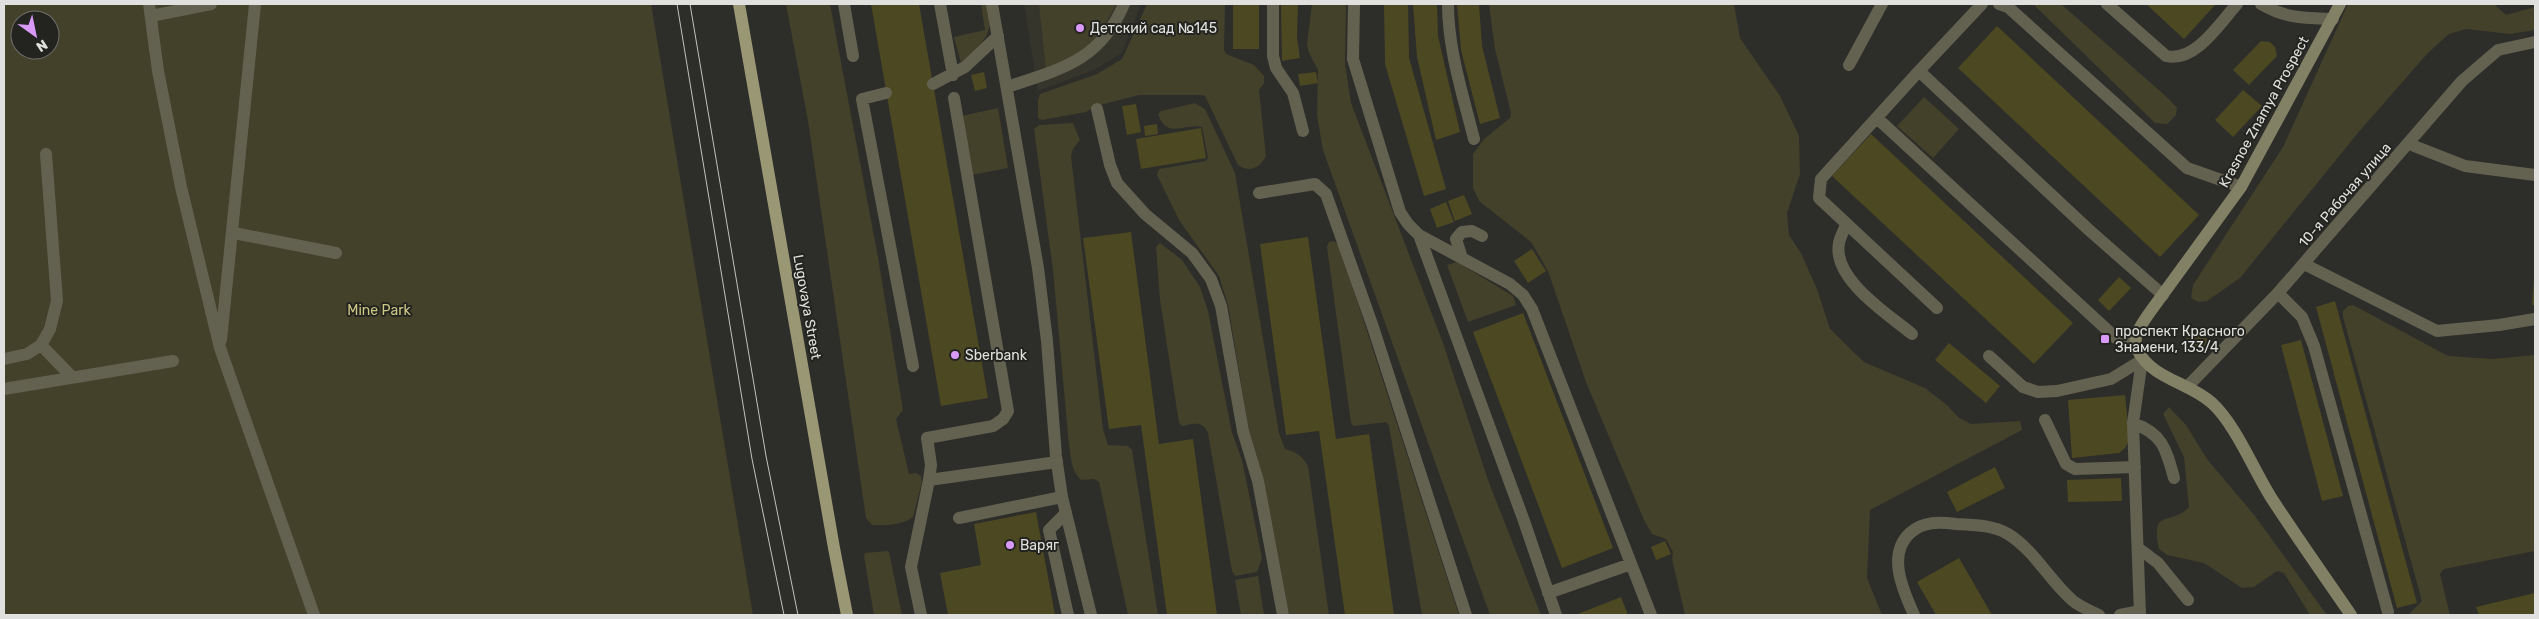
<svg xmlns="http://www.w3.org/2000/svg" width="2539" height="619" viewBox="0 0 2539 619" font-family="Rubik,sans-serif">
<rect width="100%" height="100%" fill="#2d2d2a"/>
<path fill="#35352c" d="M1024 4H1141L1122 53 1094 70 1038 91Z"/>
<path fill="#43412a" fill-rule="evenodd" d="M4 4H651L753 615H4ZM20 20H50V50H20Z
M786 4H830L878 257 903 410 896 419 909 474 916 473 921 476 922 482 913 517C903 525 884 526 872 525L866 518 808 121Z
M981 4H989C993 38 984 41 961 63L954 37 985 30Z
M1039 4H1116C1098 40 1084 54 1046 69Z
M1147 4H1225L1224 50 1226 54 1254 65 1264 76V83L1259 90 1266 156C1260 168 1249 173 1238 165L1205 96 1201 95H1139L1096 106 1086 112 1042 120 1038 118V100L1040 94 1097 74 1122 59Z
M1312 4H1346L1345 64 1351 103 1443 343 1488 480 1541 615H1490L1323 150 1317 116 1318 70 1309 53 1307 44Z
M1489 4H1734L1740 38 1780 96 1799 136 1800 174 1787 213 1789 235 1801 253 1817 289 1830 329 1864 362 1925 388 1947 405 1959 418 1971 424 2020 421 2022 430 1870 510 1867 578 1882 615H1685L1672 559 1673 552 1666 539 1652 534 1644 520 1586 382 1548 271 1531 242 1479 201 1473 188V154L1484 139 1510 118 1511 113 1495 49Z
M2033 4H2061L2169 99 2177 108 2176 115 2167 124 2155 123Z
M2348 4H2494L2506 15 2535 7V30L2510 34 2466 29 2449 34 2427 54 2357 134 2240 278 2207 301 2198 302 2191 298 2193 285 2283 147Z
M1924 97 1959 129 1933 158 1897 126Z
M1195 103 1205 109 1235 173 1279 433 1285 449C1297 452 1302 456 1308 466L1329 615H1289L1257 456 1249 431 1228 305 1219 276 1179 220 1157 175 1159 169 1206 161 1208 158 1202 127C1185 123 1167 140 1158 114L1161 111Z
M998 108 1008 168 971 175 961 116Z
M1073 123 1080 140 1073 149 1071 156 1103 429 1108 445 1128 446 1132 450 1158 615H1128L1099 482 1094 479 1081 480C1071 471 1071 458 1069 445L1053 270 1034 129 1039 125Z
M1334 241 1339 245 1459 615H1422L1389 426 1386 422 1354 426 1351 423 1327 247 1329 242Z
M1160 243 1182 260 1200 287 1208 311 1232 433 1242 460 1262 558 1257 572 1235 576 1232 571 1208 433C1202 420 1194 424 1182 426L1179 423 1160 300 1156 247Z
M1457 262 1513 296 1516 305 1468 322 1447 265Z
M2353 305 2448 356 2493 359 2535 355V551L2444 569 2440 574 2450 615H2408L2422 601 2343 317V311L2348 306Z
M2169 407 2186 425 2207 459 2255 516 2327 615H2310L2284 573 2277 571 2254 587 2242 588 2204 563 2167 555 2159 549C2150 507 2170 527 2189 507L2184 457 2163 414Z
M887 551 889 552 902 615H874L864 556 865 553Z
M1258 576 1264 615H1241L1235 580Z"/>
<path fill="#4c4922" d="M871 4H919L988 398 941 406Z
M1233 4H1259V49H1233Z
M1281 4H1298L1297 38 1300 58 1282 61Z
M1384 4H1408L1409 58 1446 189 1424 196 1385 64Z
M1413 4H1437L1438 36 1460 132 1436 140 1417 57Z
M1457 4H1479L1482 46 1500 118 1480 124 1461 50Z
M2146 4H2216L2184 39Z
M1997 26 2199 215 2160 257 1958 68Z
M2261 41 2270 42 2275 47 2277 56 2249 85 2233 70Z
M984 72 987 88 975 91 971 75Z
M1316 72 1318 83 1300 86 1298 74Z
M2243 90 2262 106 2233 137 2215 120Z
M1136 104 1141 132 1127 135 1122 106Z
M1157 124 1158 134 1145 136 1144 126Z
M1201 128 1206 158 1141 169 1136 139Z
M1871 134 2073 323 2034 364 1832 176Z
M1464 195 1472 214 1455 221 1448 201Z
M1446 202 1454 222 1437 228 1430 209Z
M1131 232 1159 444 1193 439 1217 615H1167L1141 425 1109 429 1083 238Z
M1308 237 1336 439 1369 434 1394 615H1345L1319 431 1286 435 1260 244Z
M1532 249 1546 271 1528 283 1514 261Z
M2119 277 2131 288 2109 311 2098 300Z
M2534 279 2535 305H2532Z
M2335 301 2417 603 2397 608 2316 307Z
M1523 313 1613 548 1562 568 1473 332Z
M2196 329 2212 344 2201 354 2186 339Z
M2301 340 2343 496 2322 501 2281 345Z
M1949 343 2000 386 1986 403 1935 360Z
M2125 395 2129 435 2128 442 2125 448 2119 453 2072 458 2068 400Z
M1995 467 2005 488 1957 512 1947 492Z
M2121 478 2122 501 2068 502 2067 480Z
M1036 512 1055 615H948L940 573 981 565 974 524Z
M1665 541 1671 554 1656 560 1651 547Z
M1959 558 1992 615H1936L1917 582Z
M2535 593V615H2479L2476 607Z
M1621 597 1628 615H1575Z"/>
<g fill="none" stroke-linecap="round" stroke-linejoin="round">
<path stroke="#636251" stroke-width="12" d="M149 4 158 71 181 187 220 348 314 615
M844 4 853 56
M940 4 953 75
M1273 4V56L1276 68 1293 93 1303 131
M1354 4 1353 59 1400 212 1408 224 1419 235 1524 521 1556 615
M1448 4C1448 50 1463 95 1474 139
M1982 4 1919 71 2089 230 2163 295
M1999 4 2008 7 2187 168 2241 187
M2107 4 2166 56C2195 63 2220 23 2237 4
M2261 4C2287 19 2304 18 2333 19
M151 16 211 4
M1849 65 1882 4
M1919 71 1821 179 1819 198 1937 308
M933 84 965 67 998 36
M1007 87C1061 69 1100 61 1124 4
M886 93 862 99 913 366
M954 98 1008 411 1003 419 993 426 927 438 931 465 929 480 1057 462
M1097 109 1110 165 1117 183 1145 214 1192 253 1211 279 1221 306 1243 431 1258 481 1283 615
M1878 119 2116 338 2135 346
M2409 144 2465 166 2535 175
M46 154 57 301 50 329 41 345 72 377
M1259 193 1315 184 1326 194 1373 327 1466 615
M1846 225C1844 230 1840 237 1839 243 1832 279 1888 314 1912 334
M234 233 336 253
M1419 235 1510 284 1523 295 1532 309 1651 615
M1461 255 1456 239 1462 232 1472 231 1482 236
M2304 264 2437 331 2499 325 2535 319
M2278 293 2302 317 2314 346 2388 612
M221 340 255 4
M1989 356 2023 387 2038 392 2057 391 2111 379 2142 360
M4 359 27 354 41 345
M4 389 173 361
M2045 420 2066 464 2075 469 2135 467
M2133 423C2163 434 2166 449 2174 478
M1066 513 1049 530 1068 615
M959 518 1062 497
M2138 548 2158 563 2188 600
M1548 593 1631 564
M921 615 911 567 929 480
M1914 615C1904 592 1886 555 1910 533 1923 521 1940 522 1956 524 1974 525 1993 525 2008 534 2034 550 2050 581 2072 600 2080 607 2091 611 2099 615
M2120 615 2140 611
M2140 615 2133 423 2142 360"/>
<path stroke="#636251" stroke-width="12" d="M992 4 1038 268 1047 341 1056 456 1062 497 1091 615
M2187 387 2278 293 2462 81 2498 50 2535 42"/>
<path stroke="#828065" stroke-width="12" d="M2340 4 2241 187 2150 312C2144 321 2131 337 2137 349 2151 379 2189 382 2212 403 2236 425 2254 471 2272 499 2298 539 2325 577 2351 615"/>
<path stroke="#999774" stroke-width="12" d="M739 4 834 548 847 615"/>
<path stroke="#c1c1bf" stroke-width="1" d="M677 4 752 459 784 615
M690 4 766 456 798 615"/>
</g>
<g fill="#d99af7" stroke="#232320" stroke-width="2">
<circle cx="1080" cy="28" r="5"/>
<rect x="2100" y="334" width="10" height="10" rx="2.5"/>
<circle cx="955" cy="355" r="5"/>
<circle cx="1010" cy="545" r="5"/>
</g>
<g text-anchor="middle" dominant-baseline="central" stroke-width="4" stroke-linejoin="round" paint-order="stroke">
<g font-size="14" fill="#e0e0de" stroke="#232320" text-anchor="start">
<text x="1090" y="28">Детский сад №145</text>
<text x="2115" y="331">проспект Красного<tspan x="2115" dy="16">Знамени, 133/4</tspan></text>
<text x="965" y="355">Sberbank</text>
<text x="1020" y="545">Варяг</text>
</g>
<g font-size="14" fill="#e0e0de" stroke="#232320">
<text transform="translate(2264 112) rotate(-61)">Krasnoe Znamya Prospect</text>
<text transform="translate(2345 195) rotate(-49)">10-я Рабочая улица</text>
<text transform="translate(807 307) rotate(80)">Lugovaya Street</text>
</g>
<g font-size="14" fill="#ccc783" stroke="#232320">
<text x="379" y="310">Mine Park</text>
</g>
</g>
<rect width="2539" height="619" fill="none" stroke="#e0e0de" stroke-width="10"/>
<g transform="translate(35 35) rotate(147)"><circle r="24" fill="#232320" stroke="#6f6f6c"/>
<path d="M0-4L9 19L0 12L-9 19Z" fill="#d99af7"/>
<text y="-8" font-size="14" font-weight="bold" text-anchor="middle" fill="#e0e0de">N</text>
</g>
</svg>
